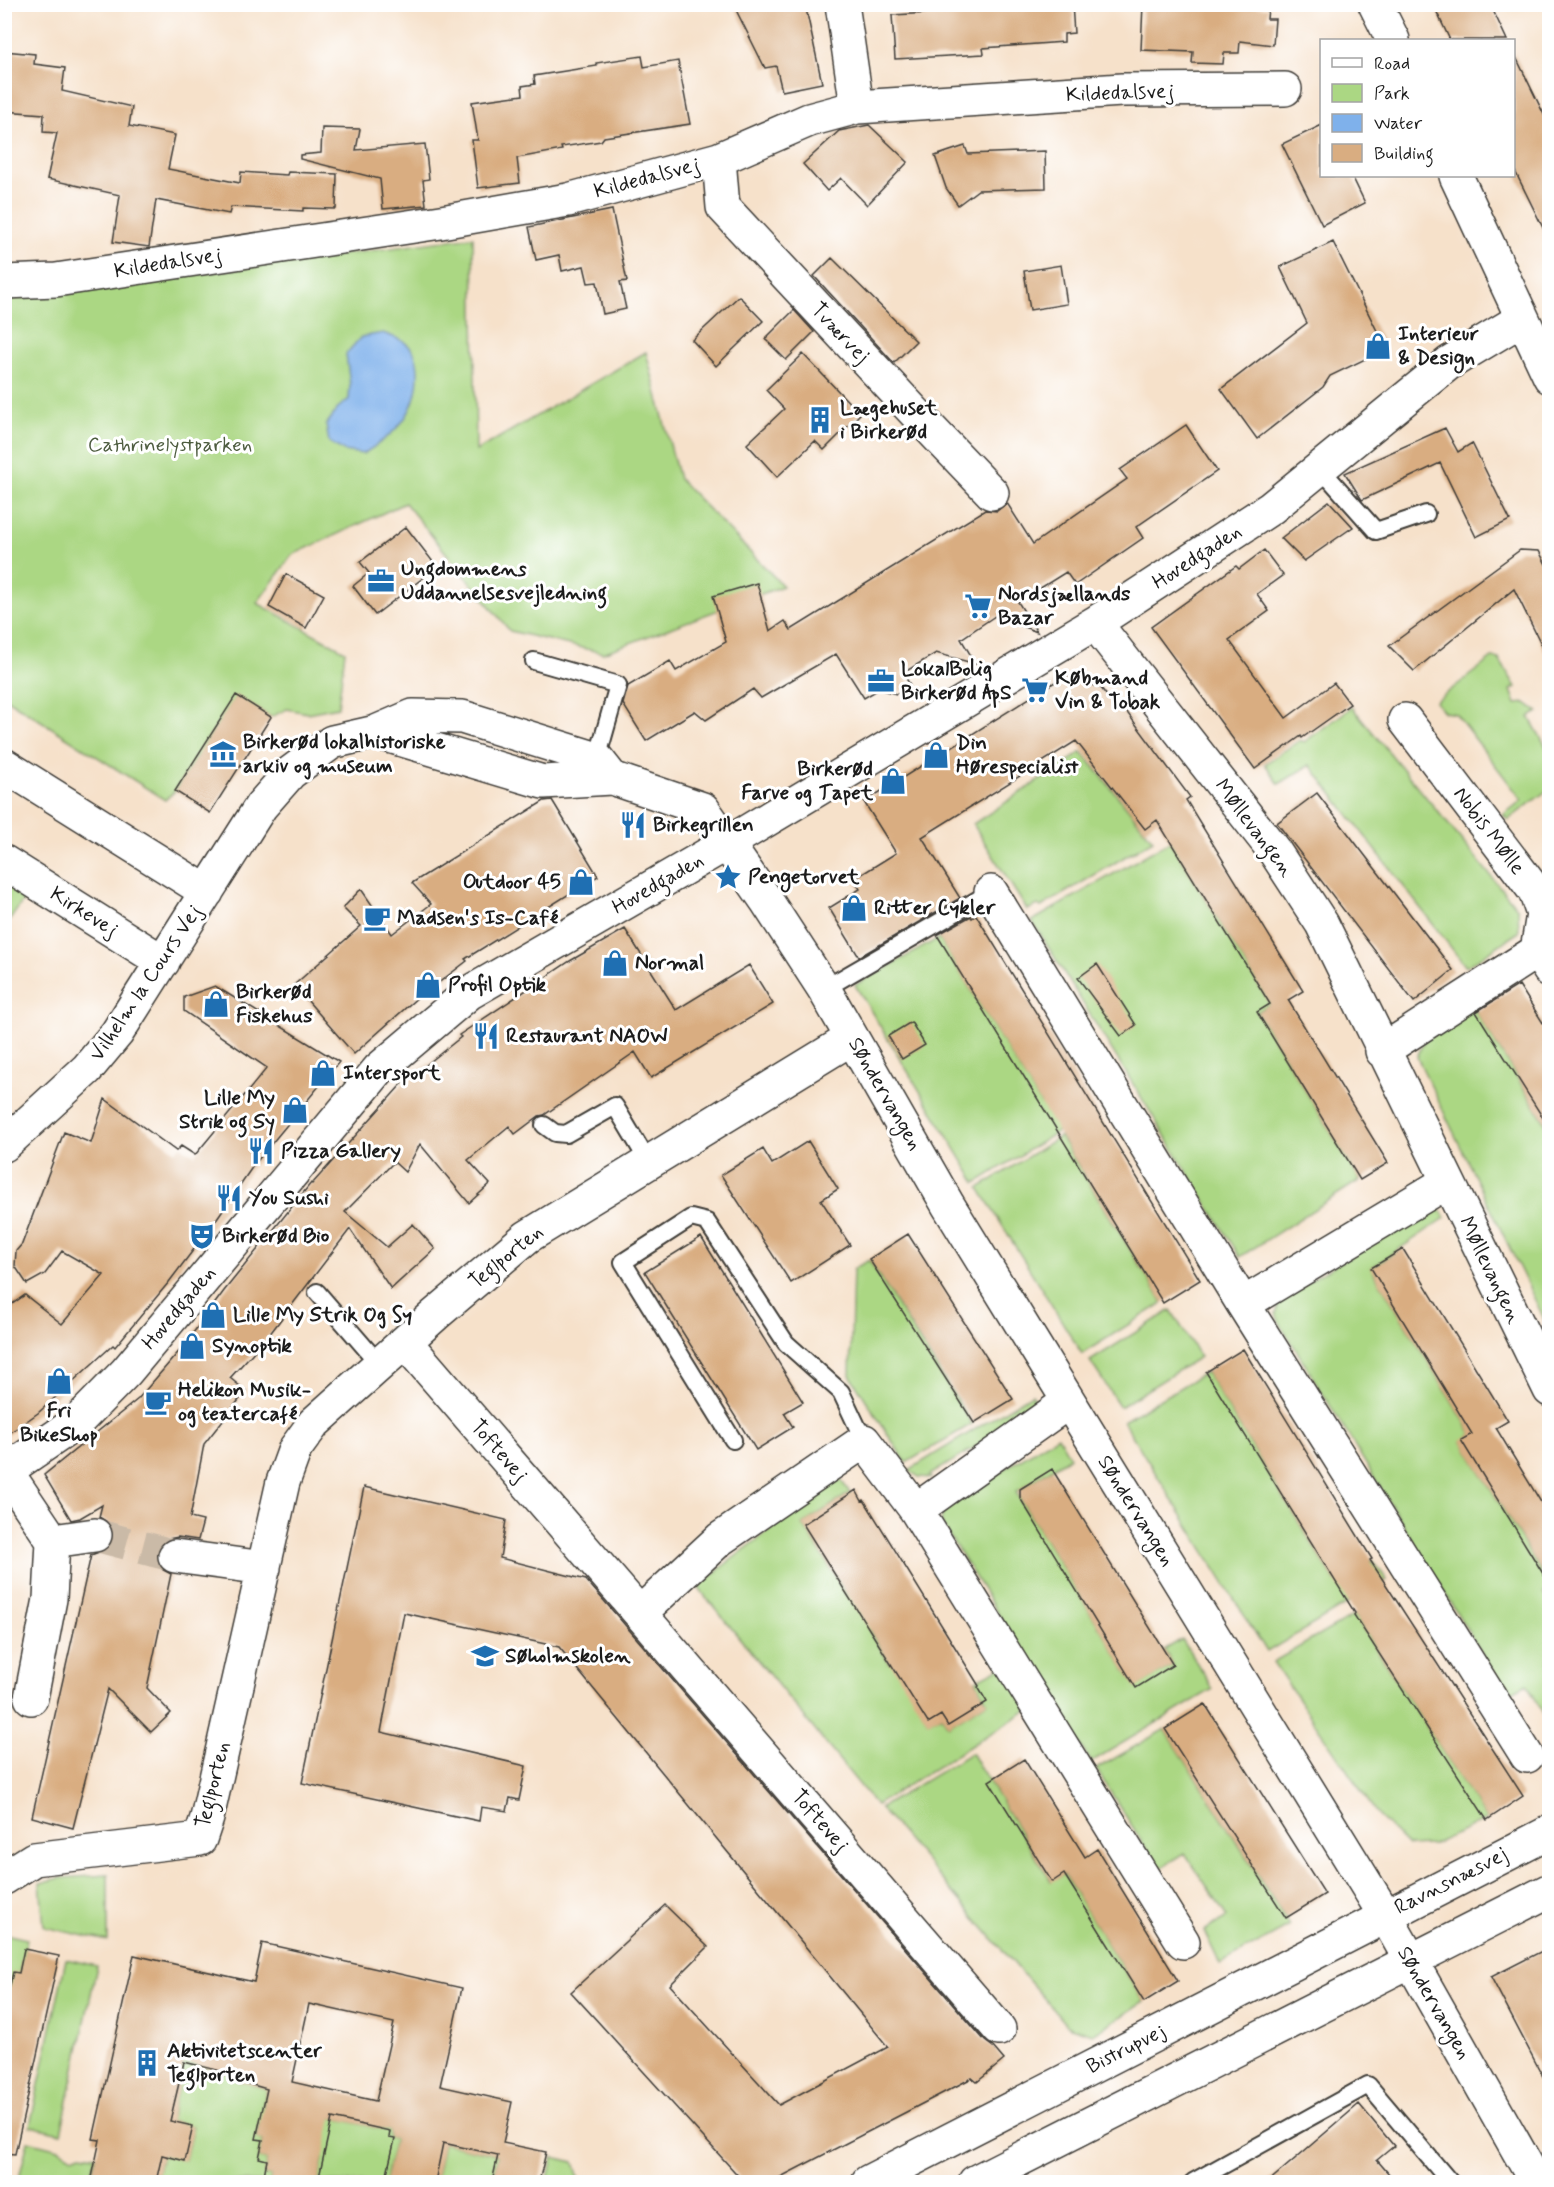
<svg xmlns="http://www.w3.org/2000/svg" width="1554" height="2187" viewBox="0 0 1554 2187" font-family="Mynerve,sans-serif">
<rect width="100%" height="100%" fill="#fff"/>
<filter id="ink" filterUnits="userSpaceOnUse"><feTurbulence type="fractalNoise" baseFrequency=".0167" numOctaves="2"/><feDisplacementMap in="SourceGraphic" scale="12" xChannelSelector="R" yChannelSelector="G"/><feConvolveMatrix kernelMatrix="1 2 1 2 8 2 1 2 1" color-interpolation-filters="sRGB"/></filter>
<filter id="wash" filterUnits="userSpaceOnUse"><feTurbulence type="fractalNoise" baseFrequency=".008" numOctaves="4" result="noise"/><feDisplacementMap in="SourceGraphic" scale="24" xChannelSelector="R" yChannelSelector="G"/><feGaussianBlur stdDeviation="1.35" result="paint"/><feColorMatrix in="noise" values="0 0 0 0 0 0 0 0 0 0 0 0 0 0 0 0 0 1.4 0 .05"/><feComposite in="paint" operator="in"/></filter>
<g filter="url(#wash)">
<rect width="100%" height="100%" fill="#f6e1ca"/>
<path fill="#abd783" stroke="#647a50" stroke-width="1.5" d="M473 237 476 451 646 352 679 479 783 586 603 653 510 631 405 503 292 555 257 603 345 651 338 707 307 713 287 709 271 717 236 696 175 791 165 800 5 698 4 300Z
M1492 658 1499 659 1516 687 1511 690 1516 704 1526 703 1538 712 1529 717 1547 748 1549 749V789L1508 820 1503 815 1522 800 1456 714 1444 712 1435 702Z
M1352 707 1518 909 1519 932 1466 967 1310 765 1279 784 1265 764 1300 740 1304 742Z
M1082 752 1153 840 1041 907 1038 905 1027 910 973 824Z
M1170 841 1270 1004 1257 1012 1360 1180 1240 1257 1032 921Z
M5 877 29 892 5 927Z
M939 938 1041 1104 1078 1119 976 1183 855 985Z
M1473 1007 1549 1129V1329L1417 1057 1425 1038Z
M1060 1136 1163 1303 1082 1354 979 1188Z
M1438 1204 1445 1218 1371 1268 1472 1434 1462 1441 1549 1585V1589L1544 1593 1550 1603 1549 1724 1527 1684 1507 1695 1279 1322 1276 1314 1280 1298Z
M869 1260 972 1424 906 1463 850 1375 853 1269Z
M1171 1310 1200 1357 1120 1407 1090 1361Z
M1206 1372 1335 1581 1372 1559 1387 1580 1267 1652 1123 1421Z
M1032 1394 1040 1407 930 1475 931 1478 919 1477 909 1470Z
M1058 1436 1070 1457 1016 1492 1136 1687 1173 1665 1164 1650 1182 1639 1213 1689 1091 1762 941 1523 943 1507Z
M839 1477 850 1493 803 1524 846 1594 861 1585 883 1620 869 1630 889 1663 893 1662 928 1722 941 1715 948 1726 987 1702 976 1680 1005 1665 1031 1708 876 1805 697 1586Z
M1354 1615 1487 1820 1432 1845 1408 1846 1379 1817 1273 1662Z
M1165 1729 1290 1926 1220 1964 1204 1931 1227 1917 1185 1853 1159 1869 1096 1769Z
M971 1753 1051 1881 1064 1874 1144 2002 1093 2034 1068 2026 880 1808Z
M108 1875V1941L44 1927 40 1883 60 1878Z
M5 1934 27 1939 19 1973 5 2011Z
M66 1959 97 1966 61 2133 30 2126Z
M184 2062 237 2075 236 2080 267 2089 263 2106 266 2125 259 2123 256 2138 263 2140 259 2158 267 2160 264 2175 271 2176 270 2182H156L162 2155 185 2160 193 2126 170 2121Z
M316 2114 390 2131 389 2138 395 2139 385 2182H318L323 2159Z
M28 2141 59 2149 72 2157 81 2154 96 2156 90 2182H18Z
M443 2143 498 2155 492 2182H435Z
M553 2157 574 2162 580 2182H547Z"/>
<path fill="#7fb1eb" stroke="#4e6684" stroke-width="1.5" d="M383 333C390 336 403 339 408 345 417 353 418 364 418 375 417 415 395 434 363 454L344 451 329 442 326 425 339 407 349 399 350 385 346 354 361 337Z"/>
<g id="blocks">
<path fill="#d9ad81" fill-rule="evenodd" d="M733 4H805L822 83 782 91 776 66 765 68Z
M931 4H1072L1074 33 1064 34V42L983 48 984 54 895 59 892 15 931 13Z
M1143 4H1241V6L1268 8 1267 19H1275L1273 45 1240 41 1239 53H1224L1223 64 1192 63 1193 52 1141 50Z
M1433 4H1490L1507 40H1450Z
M4 51 35 54 34 64 65 68 62 91 132 107 129 126 175 135 168 169 240 183 241 172 287 175 288 172 337 174 336 209 303 208V211L231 207 229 214 156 200 149 247 113 242 120 195 47 179 57 133 43 132 44 114 4 111Z
M1514 53 1550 127V242L1514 169Z
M642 56 644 67 678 61 690 124 604 137 601 141 561 147 562 150 517 158 520 183 478 188 472 140H478L472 102 523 95 522 86 535 84 534 76 597 66 596 63Z
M869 125 908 162 867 205 841 178 827 191 803 164 839 131Z
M1322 125V176H1352L1365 203 1322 225 1282 144Z
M322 128 360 129 356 150 425 144 429 179 423 180 426 205 383 209 380 179 300 159V155L321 153Z
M965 146 968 154 1045 151 1046 188 978 190 958 205 946 188 935 156Z
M612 210 627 281 620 282 626 309 603 314 597 282 588 283 584 266 562 271 559 255 536 260 529 227Z
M1333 242 1386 349 1330 376 1323 387 1257 439 1221 389 1307 323 1280 267Z
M832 258 916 341 894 363 814 276Z
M1061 265 1067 304 1030 310 1024 271Z
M739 296 763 321 716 366 692 340Z
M794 310 814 332 786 360 765 339Z
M803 354 860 414 824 450 815 441 777 477 747 444 784 409 766 390Z
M1186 425 1217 471 1136 527 1143 538 1075 585 1066 572 1018 602 1037 632 995 616 961 639 976 664 936 653 903 673 910 685 896 694 879 689 864 698 836 654 761 698 753 689 706 720 695 711 646 741 623 704 628 686 670 661 676 671 726 642 713 596 757 583 770 631 785 621 791 630 985 510 997 511 1007 503 1033 544 1127 479 1120 470Z
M1445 428 1458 452 1472 443 1510 520 1476 537 1440 463 1362 500 1345 473Z
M1329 501 1353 527 1304 561 1281 538Z
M406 527 437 567 375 615 353 586 369 573 360 562Z
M1264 550 1283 575 1257 594 1269 611 1229 640 1286 718 1334 683 1350 704 1302 738 1301 736 1255 769 1151 627 1236 566 1239 569Z
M1520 550 1539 551 1550 572V662L1514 589 1414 671 1389 646Z
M286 574 324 595 306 628 269 607Z
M1066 675 1101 688 1118 711 1123 707 1190 797 1186 800 1303 991 1288 1000 1388 1163 1360 1180 1257 1012 1270 1004 1157 820 1145 829 1076 741 922 837 960 898 859 957 829 908 860 889 854 879 896 853 864 802Z
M236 695 271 717 210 813 175 791Z
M1317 793 1453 970 1414 1002 1277 823Z
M552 800 598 876 465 959 467 961 429 990 428 988 354 1054 294 985 361 926 343 908 361 889 392 934 431 904 412 883 544 801Z
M976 915 1200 1280 1163 1303 937 935 971 916 972 918Z
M625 929 676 1010 749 965 773 1004 651 1078 635 1052 544 1115 539 1116 515 1134 509 1126 468 1160 490 1184 469 1203 420 1144 405 1172 394 1162 345 1212 387 1247 413 1224 435 1249 391 1289 350 1229 269 1335 230 1378 246 1391 204 1444 190 1518 203 1521 198 1540 178 1537 168 1539 161 1544 157 1553 158 1564 163 1570 171 1574 147 1688 171 1713 151 1732 108 1689 73 1828 32 1817 91 1555 107 1549 113 1541 114 1533 109 1523 99 1517 102 1505 80 1518 71 1520 44 1475 138 1399 182 1348 224 1291 311 1183 312 1184 400 1086 461 1037 459 1035 570 961Z
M1097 964 1136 1025 1121 1036 1078 978Z
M1519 985 1550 1034V1129L1476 1012Z
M215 986 339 1062 253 1166 213 1224 169 1282 115 1347 113 1345 38 1413 4 1437V1310L25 1295 62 1324 104 1275 62 1251 45 1274 27 1284 15 1266 16 1251 22 1244 64 1132 91 1143 105 1099 176 1151 181 1146 195 1155 267 1068 184 1011V997Z
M911 1022 925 1045 902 1059 888 1036Z
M808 1141 838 1189 821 1200 850 1245 791 1283 721 1175 763 1149 772 1164Z
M908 1234 1013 1399 974 1423 869 1259Z
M701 1237 803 1402 784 1413 793 1427 756 1450 645 1272Z
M1403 1249 1508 1421 1496 1428 1550 1517V1585L1461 1440 1472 1434 1371 1268Z
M1243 1349 1372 1559 1370 1560 1523 1796 1487 1820 1354 1615 1355 1613 1206 1372Z
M1052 1469 1173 1665 1136 1688 1020 1498V1489Z
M364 1487 506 1520 500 1558 586 1580 985 2041 993 2047 1004 2060 977 2082 972 2078 771 2182H744L571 1992 665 1905 708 1947 670 1985 779 2105 888 2047 559 1647 404 1613 381 1732 526 1766 519 1800 510 1798 507 1811 481 1807 479 1821 302 1783Z
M856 1490 862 1501 864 1500 979 1686 978 1687 987 1702 948 1726 941 1715 928 1723 803 1524Z
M1205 1704 1325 1894 1286 1918 1165 1729Z
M1024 1759 1085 1857 1097 1849 1178 1981 1144 2002 1064 1874 1052 1882 989 1781Z
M262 1943 462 1988 440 2086 512 2102 503 2143 546 2152 539 2182H492L498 2155 443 2143 435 2182H385L395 2139 389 2138 390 2131 332 2118 318 2182H270L271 2176 264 2175 267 2160 259 2158 263 2140 256 2139 267 2089 235 2080 237 2075 184 2062 170 2121 193 2126 185 2161 162 2155 156 2182H91L100 2140 93 2139 134 1955 254 1982ZM309 2004 394 2023 376 2101 292 2082Z
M1550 1947V2090L1491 1977Z
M24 1949 59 1956 15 2154 4 2153V2011L13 1972 19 1973Z
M1359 2104 1394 2146 1377 2160 1396 2182H1268Z"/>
</g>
</g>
<g filter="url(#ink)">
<use href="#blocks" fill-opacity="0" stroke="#3d3a36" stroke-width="1.5"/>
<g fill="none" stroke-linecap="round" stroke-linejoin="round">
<path stroke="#cabaa7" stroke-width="33" stroke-dasharray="33 16" stroke-linecap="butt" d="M95 1535 175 1556"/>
<defs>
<path id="lane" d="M1320 468 1376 531 1426 514
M534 661 618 685 597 759
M824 989 991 892
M544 1125 555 1133 566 1134 615 1106 649 1163
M317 1292 380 1365
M733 1440 623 1262 691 1218 707 1222 786 1343 841 1392 864 1441
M1193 2182 1368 2085 1450 2182"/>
<path id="street" d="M842 4 857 107
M719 159 723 207 921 419 992 493
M4 282 56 280 441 222 568 200 719 159 809 120 857 107 1122 90 1285 89
M1095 623 1275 852 1322 924 1550 1390
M1405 720 1535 891 1543 914 1537 951
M376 732 543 782 612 778 703 809 766 900 824 989 948 1205 1385 1915 1536 2182
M4 765 207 892
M4 862 163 962
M991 892 1243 1304 1527 1756
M1382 1051 1537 951 1550 971
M4 1145 87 1069 117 1033 261 806 290 773 332 742 376 732 413 716 462 717 597 759 612 778
M1243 1304 1447 1182
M406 1343 999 2029
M6 1471 53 1541 50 1599 31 1698
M4 1472 76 1423 126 1372 379 1069 469 993 728 843 1095 623 1271 508 1449 363 1522 319
M916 1510 1068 1402
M53 1541 95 1535
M175 1556 264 1568
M640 1613 720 1539 864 1441 916 1510 1183 1942
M4 1878 34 1859 200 1839 207 1818 283 1482 295 1449 314 1423 436 1314 527 1237 852 1038"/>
<path id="secondary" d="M1375 4 1393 40
M1456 176 1550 377
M868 2182 1550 1832
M975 2182 1550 1890"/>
</defs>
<use href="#lane" stroke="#3d3a36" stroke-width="20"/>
<use href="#street" stroke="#3d3a36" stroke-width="36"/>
<use href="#secondary" stroke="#3d3a36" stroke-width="36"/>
<use href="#lane" stroke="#fff" stroke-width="16"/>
<use href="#street" stroke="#fff" stroke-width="33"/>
<use href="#secondary" stroke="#fff" stroke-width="33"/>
</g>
</g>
<defs>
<symbol id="shop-bare" viewBox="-9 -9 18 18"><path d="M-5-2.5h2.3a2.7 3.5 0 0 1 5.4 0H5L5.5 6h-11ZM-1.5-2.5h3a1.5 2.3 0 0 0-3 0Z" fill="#1f6fb2" stroke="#fff" stroke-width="2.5" paint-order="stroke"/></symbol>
<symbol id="building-bare" viewBox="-9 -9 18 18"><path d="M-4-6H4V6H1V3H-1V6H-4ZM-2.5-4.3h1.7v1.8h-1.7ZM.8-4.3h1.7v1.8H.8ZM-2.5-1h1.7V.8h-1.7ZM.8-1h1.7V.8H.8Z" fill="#1f6fb2" stroke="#fff" stroke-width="2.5" paint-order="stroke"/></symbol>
<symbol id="office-bare" viewBox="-9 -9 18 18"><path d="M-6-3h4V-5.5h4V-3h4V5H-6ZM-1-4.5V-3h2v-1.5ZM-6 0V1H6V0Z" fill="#1f6fb2" stroke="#fff" stroke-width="2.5" paint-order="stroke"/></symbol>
<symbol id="supermarket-bare" viewBox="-9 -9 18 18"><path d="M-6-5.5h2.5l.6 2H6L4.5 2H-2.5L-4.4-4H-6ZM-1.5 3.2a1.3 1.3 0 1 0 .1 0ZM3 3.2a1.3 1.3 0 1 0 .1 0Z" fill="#1f6fb2" stroke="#fff" stroke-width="2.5" paint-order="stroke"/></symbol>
<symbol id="museum-bare" viewBox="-9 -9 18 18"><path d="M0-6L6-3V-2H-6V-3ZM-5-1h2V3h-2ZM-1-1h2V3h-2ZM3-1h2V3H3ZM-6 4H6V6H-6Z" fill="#1f6fb2" stroke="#fff" stroke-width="2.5" paint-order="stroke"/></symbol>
<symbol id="restaurant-bare" viewBox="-9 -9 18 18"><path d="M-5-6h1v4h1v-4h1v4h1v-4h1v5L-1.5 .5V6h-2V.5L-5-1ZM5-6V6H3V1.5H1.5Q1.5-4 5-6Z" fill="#1f6fb2" stroke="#fff" stroke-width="2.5" paint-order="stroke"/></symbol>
<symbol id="sight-bare" viewBox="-9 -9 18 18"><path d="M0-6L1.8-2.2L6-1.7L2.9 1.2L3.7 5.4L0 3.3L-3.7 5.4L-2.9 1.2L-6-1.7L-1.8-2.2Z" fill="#1f6fb2" stroke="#fff" stroke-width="2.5" paint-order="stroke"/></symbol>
<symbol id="cafe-bare" viewBox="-9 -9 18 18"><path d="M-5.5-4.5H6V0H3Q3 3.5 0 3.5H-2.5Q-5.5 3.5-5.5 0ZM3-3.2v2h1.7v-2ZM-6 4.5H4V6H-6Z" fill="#1f6fb2" stroke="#fff" stroke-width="2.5" paint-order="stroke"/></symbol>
<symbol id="theatre-bare" viewBox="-9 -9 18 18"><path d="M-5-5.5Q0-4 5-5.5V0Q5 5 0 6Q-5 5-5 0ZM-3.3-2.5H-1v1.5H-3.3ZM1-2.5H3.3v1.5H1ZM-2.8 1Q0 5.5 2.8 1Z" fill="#1f6fb2" stroke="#fff" stroke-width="2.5" paint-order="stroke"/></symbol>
<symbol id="school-bare" viewBox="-9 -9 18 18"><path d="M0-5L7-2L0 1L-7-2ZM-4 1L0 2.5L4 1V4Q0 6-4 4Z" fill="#1f6fb2" stroke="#fff" stroke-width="2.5" paint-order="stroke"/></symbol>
</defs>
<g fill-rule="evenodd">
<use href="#shop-bare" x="1359" y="327" width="38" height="38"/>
<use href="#building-bare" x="801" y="401" width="38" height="38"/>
<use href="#office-bare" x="362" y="562" width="38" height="38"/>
<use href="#supermarket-bare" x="959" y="587" width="38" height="38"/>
<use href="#office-bare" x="862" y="662" width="38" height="38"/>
<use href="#supermarket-bare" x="1016" y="671" width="38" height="38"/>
<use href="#museum-bare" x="204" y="735" width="38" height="38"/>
<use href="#shop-bare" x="917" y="736" width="38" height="38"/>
<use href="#shop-bare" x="874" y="762" width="38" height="38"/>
<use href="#restaurant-bare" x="614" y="806" width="38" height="38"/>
<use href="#sight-bare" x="709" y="858" width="38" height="38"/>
<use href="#shop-bare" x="562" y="863" width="38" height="38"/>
<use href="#shop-bare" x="835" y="889" width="38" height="38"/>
<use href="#cafe-bare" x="358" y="899" width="38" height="38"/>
<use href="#shop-bare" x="596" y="944" width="38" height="38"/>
<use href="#shop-bare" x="409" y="966" width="38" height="38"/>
<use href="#shop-bare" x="197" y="985" width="38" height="38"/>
<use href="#restaurant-bare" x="467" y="1017" width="38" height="38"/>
<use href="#shop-bare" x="304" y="1054" width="38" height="38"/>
<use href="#shop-bare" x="276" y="1091" width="38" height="38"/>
<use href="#restaurant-bare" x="242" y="1132" width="38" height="38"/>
<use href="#restaurant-bare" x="210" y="1179" width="38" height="38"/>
<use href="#theatre-bare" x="183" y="1217" width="38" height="38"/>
<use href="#shop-bare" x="194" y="1296" width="38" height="38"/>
<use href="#shop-bare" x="173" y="1327" width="38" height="38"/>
<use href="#shop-bare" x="40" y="1362" width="38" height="38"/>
<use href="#cafe-bare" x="139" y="1383" width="38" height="38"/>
<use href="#school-bare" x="466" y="1637" width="38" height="38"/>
<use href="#building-bare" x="128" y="2044" width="38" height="38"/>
</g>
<g text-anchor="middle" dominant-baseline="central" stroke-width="6" stroke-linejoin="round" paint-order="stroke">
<g font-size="21" fill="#1c1c1c" stroke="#fff">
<text transform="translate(1120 93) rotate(-2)">Kildedalsvej</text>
<text transform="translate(647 178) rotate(-15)">Kildedalsvej</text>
<text transform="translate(168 263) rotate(-9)">Kildedalsvej</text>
<text transform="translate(840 333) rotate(47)">Tværvej</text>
<text transform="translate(1197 557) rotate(-33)">Hovedgaden</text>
<text transform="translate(1254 828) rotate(53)">Møllevangen</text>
<text transform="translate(1489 831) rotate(53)">Nobis Mølle</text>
<text transform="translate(658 884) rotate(-30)">Hovedgaden</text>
<text transform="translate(84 912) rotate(32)">Kirkevej</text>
<text transform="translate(146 983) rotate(-56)">Vilhelm la Cours Vej</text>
<text transform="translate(885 1094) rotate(60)">Søndervangen</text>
<text transform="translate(506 1257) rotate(-39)">Teglporten</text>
<text transform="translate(1490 1270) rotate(64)">Møllevangen</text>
<text transform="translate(179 1308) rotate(-50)">Hovedgaden</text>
<text transform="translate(499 1451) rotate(49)">Toftevej</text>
<text transform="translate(1136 1511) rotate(58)">Søndervangen</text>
<text transform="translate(213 1785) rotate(-76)">Teglporten</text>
<text transform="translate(820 1821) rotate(49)">Toftevej</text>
<text transform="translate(1451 1881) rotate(-27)">Ravnsnæsvej</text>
<text transform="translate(1434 2003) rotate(60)">Søndervangen</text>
<text transform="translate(1126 2049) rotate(-27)">Bistrupvej</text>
</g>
<g font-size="21" font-weight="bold" fill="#1c1c1c" stroke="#fff" text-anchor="start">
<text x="1398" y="334">Interieur<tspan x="1398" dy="24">&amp; Design</tspan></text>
<text x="840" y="408">Lægehuset<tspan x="840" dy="24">i Birkerød</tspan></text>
<text x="401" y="569">Ungdommens<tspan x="401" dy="24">Uddannelsesvejledning</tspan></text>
<text x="998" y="594">Nordsjællands<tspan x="998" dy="24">Bazar</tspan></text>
<text x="901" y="669">LokalBolig<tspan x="901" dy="24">Birkerød ApS</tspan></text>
<text x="1055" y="678">Købmand<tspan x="1055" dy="24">Vin &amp; Tobak</tspan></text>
<text x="243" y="742">Birkerød lokalhistoriske<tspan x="243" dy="24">arkiv og museum</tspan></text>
<text x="956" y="743">Din<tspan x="956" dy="24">Hørespecialist</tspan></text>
<text x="873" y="769" text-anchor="end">Birkerød<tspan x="873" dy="24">Farve og Tapet</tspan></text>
<text x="653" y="825">Birkegrillen</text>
<text x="748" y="877">Pengetorvet</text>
<text x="561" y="882" text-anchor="end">Outdoor 45</text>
<text x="874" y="908">Ritter Cykler</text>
<text x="397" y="918">Madsen's Is-Café</text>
<text x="635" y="963">Normal</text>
<text x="448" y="985">Profil Optik</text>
<text x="236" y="992">Birkerød<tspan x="236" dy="24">Fiskehus</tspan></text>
<text x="506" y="1036">Restaurant NAOW</text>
<text x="343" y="1073">Intersport</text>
<text x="275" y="1098" text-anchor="end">Lille My<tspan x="275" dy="24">Strik og Sy</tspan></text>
<text x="281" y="1151">Pizza Gallery</text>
<text x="249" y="1198">You Sushi</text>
<text x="222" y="1236">Birkerød Bio</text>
<text x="233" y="1315">Lille My Strik Og Sy</text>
<text x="212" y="1346">Synoptik</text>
<text x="178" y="1390">Helikon Musik-<tspan x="178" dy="24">og teatercafé</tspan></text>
<text x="59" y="1411" text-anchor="middle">Fri<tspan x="59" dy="24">BikeShop</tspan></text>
<text x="505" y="1656">Søholmskolen</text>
<text x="167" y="2051">Aktivitetscenter<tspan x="167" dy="24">Teglporten</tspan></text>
</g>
<g font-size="21" fill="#4e5d40" stroke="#fff">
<text x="170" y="445">Cathrinelystparken</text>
</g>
</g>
<rect width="1554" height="2187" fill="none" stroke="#fff" stroke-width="24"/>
<rect x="1320" y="39" width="195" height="138" fill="#ffffff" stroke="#a4a4a4" stroke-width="1.5"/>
<rect x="1332" y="58" width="30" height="9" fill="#ffffff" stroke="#a4a4a4" stroke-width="1.5"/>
<text x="1374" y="69" font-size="18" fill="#1c1c1c">Road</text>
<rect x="1332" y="84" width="30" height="18" fill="#abd783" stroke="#a4a4a4" stroke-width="1.5"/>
<text x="1374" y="99" font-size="18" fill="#1c1c1c">Park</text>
<rect x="1332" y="114" width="30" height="18" fill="#7fb1eb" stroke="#a4a4a4" stroke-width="1.5"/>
<text x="1374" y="129" font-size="18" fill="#1c1c1c">Water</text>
<rect x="1332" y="144" width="30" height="18" fill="#d9ad81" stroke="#a4a4a4" stroke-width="1.5"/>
<text x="1374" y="159" font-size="18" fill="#1c1c1c">Building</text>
</svg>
